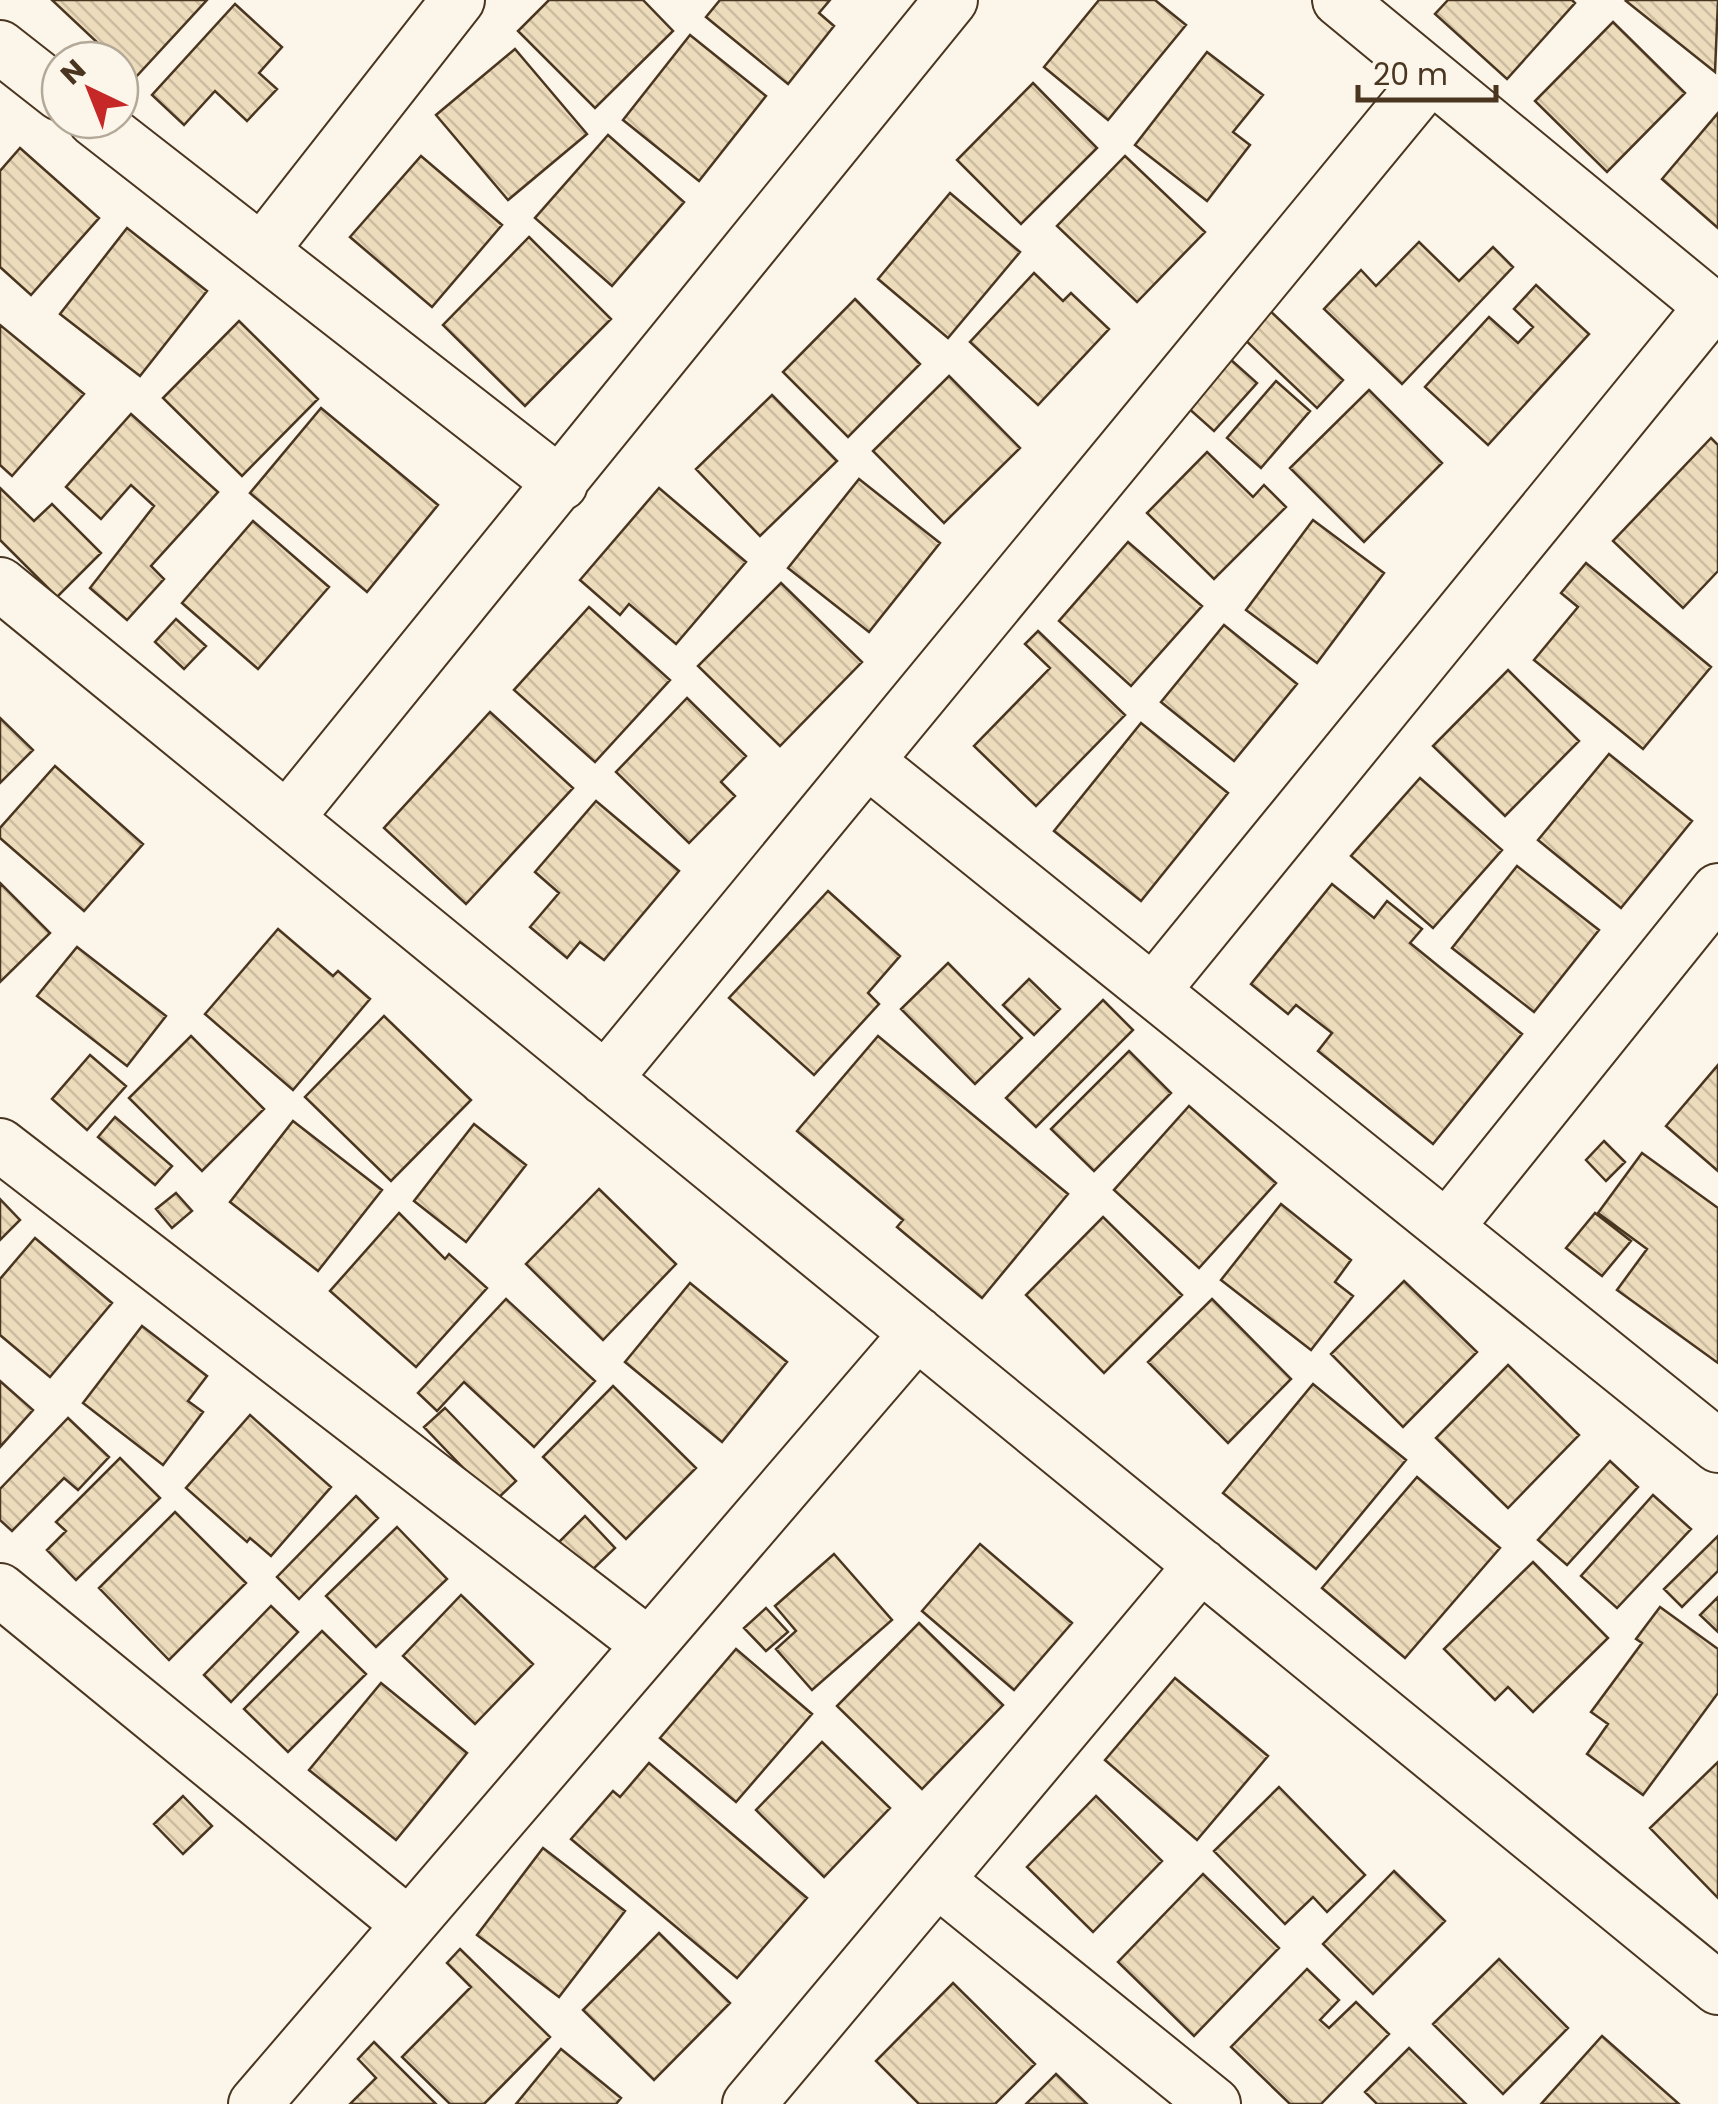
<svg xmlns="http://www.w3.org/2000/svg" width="1718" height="2104" viewBox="0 0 1718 2104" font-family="Poppins,sans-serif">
<defs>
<pattern id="building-back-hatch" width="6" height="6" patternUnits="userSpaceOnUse" patternTransform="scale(2.5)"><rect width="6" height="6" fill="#ecdcbc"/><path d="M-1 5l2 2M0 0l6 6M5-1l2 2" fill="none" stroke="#ccbda1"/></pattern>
</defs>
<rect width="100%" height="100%" fill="#fbf6e9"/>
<path fill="url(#building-back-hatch)" stroke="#4a3520" stroke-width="2.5" d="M52 0H207L135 78Z
M549 0H643L673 31 595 108 518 31Z
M720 0H830L819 13 834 26 788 84 706 17Z
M1099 0H1155L1186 25 1108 120 1044 67Z
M1448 0H1572L1575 3 1507 79 1435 14Z
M1718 0 1715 72 1626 1 1628 0Z
M235 4 282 47 259 73 277 89 247 121 215 91 184 125 152 95Z
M1613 22 1685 93 1607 172 1535 101Z
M690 35 766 96 699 181 623 120Z
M515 49 587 134 508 200 436 115Z
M1207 52 1263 95 1233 132 1250 145 1207 201 1135 145Z
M1033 83 1097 148 1021 224 957 160Z
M1718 113V228L1662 179Z
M608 135 684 202 612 286 535 218Z
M20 148 99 218 31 295 0 267V171Z
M421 156 502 225 432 307 350 237Z
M1125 156 1205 232 1137 302 1057 226Z
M950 193 1020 252 948 338 878 279Z
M127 228 207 291 140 376 60 314Z
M529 237 611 319 525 406 443 325Z
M1419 242 1459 281 1493 247 1513 267 1402 384 1324 309 1361 270 1376 286Z
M1034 273 1063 301 1071 293 1109 329 1038 405 970 342Z
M1536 285 1589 334 1488 445 1425 387 1489 317 1518 343 1533 327 1514 309Z
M855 299 920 364 848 437 783 372Z
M1267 308 1343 380 1317 408 1241 336Z
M239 321 318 399 242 476 163 398Z
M0 325 84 394 12 476 0 465Z
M1230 359 1257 383 1214 431 1187 407Z
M949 376 1020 448 944 523 873 451Z
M1276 381 1310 411 1261 468 1227 438Z
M1369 390 1442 463 1364 542 1290 468Z
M772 395 837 461 760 536 696 469Z
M321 408 438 505 367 592 250 493Z
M131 414 218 492 151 566 164 579 127 620 90 588 154 506 131 485 101 519 66 487Z
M1711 438 1718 445V571L1683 608 1613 541Z
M1207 452 1253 497 1264 485 1286 507 1214 579 1147 513Z
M859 479 940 543 869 632 788 568Z
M0 488 34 521 52 504 101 553 57 597 0 540Z
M659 488 746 562 676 644 629 604 620 615 580 580Z
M1313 520 1384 573 1317 663 1246 610Z
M253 521 329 587 258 669 182 603Z
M1128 542 1202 606 1131 686 1059 621Z
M1586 563 1711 667 1643 749 1534 660 1578 607 1561 593Z
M781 583 862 662 780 746 698 666Z
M589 607 670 680 595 762 514 690Z
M176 619 206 646 184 669 155 642Z
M1224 625 1297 684 1234 761 1161 702Z
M1038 631 1125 715 1036 806 974 746 1050 668 1025 644Z
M1508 670 1579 741 1505 816 1433 746Z
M687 698 746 756 721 782 735 796 689 843 616 772Z
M490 712 573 788 466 904 384 828Z
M0 718 33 750 0 783Z
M1141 723 1228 793 1141 901 1054 831Z
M1609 754 1692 821 1621 908 1538 840Z
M55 766 143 844 84 911 0 838V828Z
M1420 778 1502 850 1433 928 1351 856Z
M596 801 679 871 604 960 580 942 567 958 530 927 559 893 535 872Z
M1517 866 1599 930 1534 1012 1452 948Z
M0 883 50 933 0 982Z
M1332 884 1374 918 1387 901 1422 929 1410 943 1522 1034 1433 1144 1318 1051 1332 1033 1296 1005 1288 1014 1251 984Z
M828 891 900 956 868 993 879 1004 814 1075 729 998Z
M278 929 333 976 338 971 370 999 293 1090 205 1014Z
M77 947 166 1016 127 1066 37 996Z
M948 963 1022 1038 975 1084 901 1009Z
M1029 979 1060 1009 1034 1035 1003 1005Z
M1103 1000 1133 1030 1036 1127 1006 1098Z
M384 1016 471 1100 391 1181 305 1097Z
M191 1036 264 1109 202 1171 129 1098Z
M878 1036 1068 1194 982 1298 897 1227 903 1220 797 1131Z
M1129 1051 1171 1093 1094 1171 1051 1129Z
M90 1055 126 1086 87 1130 52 1099Z
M1718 1065V1171L1666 1126Z
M1189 1106 1276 1183 1199 1268 1114 1190Z
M115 1117 172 1166 155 1185 98 1137Z
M293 1121 382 1190 318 1271 230 1202Z
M474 1124 526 1165 466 1242 414 1201Z
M1604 1141 1625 1162 1606 1181 1586 1160Z
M1642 1153 1718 1208V1363L1617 1290 1647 1249 1598 1213Z
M599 1189 676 1264 603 1340 526 1264Z
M176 1193 192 1211 172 1228 156 1209Z
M0 1199 20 1220 0 1240Z
M1281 1204 1351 1260 1335 1282 1353 1296 1311 1350 1221 1280Z
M399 1213 445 1259 449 1254 487 1288 416 1367 330 1291Z
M1595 1213 1631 1241 1602 1276 1566 1248Z
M1103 1217 1182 1295 1104 1373 1026 1295Z
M35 1238 112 1303 50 1377 0 1335V1279Z
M1404 1281 1477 1352 1403 1427 1331 1354Z
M690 1283 787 1362 722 1442 625 1362Z
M506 1299 595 1381 534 1447 464 1382 437 1411 418 1393Z
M1212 1299 1291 1379 1228 1443 1148 1362Z
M142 1326 207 1376 188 1401 203 1412 163 1465 83 1403Z
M1508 1365 1579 1435 1508 1508 1436 1438Z
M0 1381 33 1410 0 1447Z
M1313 1384 1406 1460 1316 1569 1223 1493Z
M613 1386 696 1468 626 1539 543 1457Z
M445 1408 516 1481 495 1501 424 1427Z
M250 1415 331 1487 271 1556 250 1538 247 1542 186 1488Z
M68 1418 109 1457 78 1490 64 1478 12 1531 0 1520V1489Z
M120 1458 160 1498 76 1580 47 1550 66 1531 56 1522Z
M1610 1461 1638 1487 1567 1565 1538 1540Z
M1417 1477 1500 1548 1405 1658 1322 1588Z
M1653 1495 1691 1529 1617 1608 1581 1576Z
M356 1496 378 1518 299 1599 277 1577Z
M175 1512 246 1583 169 1660 99 1588Z
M585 1516 615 1548 589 1573 559 1542Z
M397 1527 447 1579 376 1647 326 1596Z
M1718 1536V1571L1682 1607 1664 1589Z
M980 1544 1072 1623 1014 1690 922 1611Z
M834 1554 892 1620 812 1690 776 1649 796 1631 775 1606Z
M1533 1562 1608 1638 1533 1712 1508 1687 1495 1700 1444 1649Z
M461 1595 533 1664 475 1724 403 1656Z
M1718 1597V1632L1700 1615Z
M271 1606 298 1632 231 1702 204 1675Z
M1660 1607 1718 1649V1693L1643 1795 1587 1754 1608 1724 1591 1712 1642 1643 1636 1639Z
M766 1608 788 1632 766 1651 744 1628Z
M919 1623 1003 1705 922 1789 837 1706Z
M322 1631 366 1674 288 1752 244 1709Z
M736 1649 812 1714 736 1802 660 1738Z
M1175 1678 1268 1756 1197 1840 1105 1760Z
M381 1683 467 1753 396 1840 309 1770Z
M822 1742 890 1808 824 1877 756 1810Z
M1718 1762V1898L1650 1828Z
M649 1763 807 1898 737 1978 571 1839 613 1791 620 1797Z
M1279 1787 1365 1875 1327 1912 1313 1897 1285 1924 1214 1851Z
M183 1796 212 1826 183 1854 154 1824Z
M1096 1796 1162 1861 1093 1932 1027 1867Z
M543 1848 625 1911 559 1997 477 1935Z
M1394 1871 1445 1921 1373 1994 1323 1944Z
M1203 1874 1279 1948 1194 2036 1118 1962Z
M659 1933 730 2003 654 2080 583 2010Z
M460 1949 550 2037 484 2104H450L402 2057 471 1987 447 1963Z
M1499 1959 1568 2028 1503 2094 1433 2024Z
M1307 1969 1339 2000 1320 2020 1329 2028 1356 2002 1389 2034 1321 2104H1290L1231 2047Z
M953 1983 1035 2064 995 2104H919L876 2061Z
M1602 2036 1679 2104H1541Z
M374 2042 436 2104H350L376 2078 358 2059Z
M1409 2048 1466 2104H1377L1365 2092Z
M561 2049 621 2098 616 2104H516Z
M1056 2074 1087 2104H1026Z"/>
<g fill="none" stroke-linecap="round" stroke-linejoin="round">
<defs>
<path id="minor" d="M1339 0 1718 312
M0 47 60 94
M94 120 561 484
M262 250 458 0
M0 584 1718 1988
M867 761 1718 1446
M287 818 951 0
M1153 991 1711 307
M605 1079 1431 76
M0 1145 648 1644
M1447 1227 1718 890
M0 1590 407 1923
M937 1880 1214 2104
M255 2104 917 1333
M749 2104 1201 1565"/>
</defs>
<use href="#minor" stroke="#4a3520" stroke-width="56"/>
<use href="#minor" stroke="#fbf6e9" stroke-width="52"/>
</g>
<g transform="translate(90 90) rotate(317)"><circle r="48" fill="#fbf6e9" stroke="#b4a999" stroke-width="2.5"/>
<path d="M0-8L18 38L0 25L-18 38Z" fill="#c62828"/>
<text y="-15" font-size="28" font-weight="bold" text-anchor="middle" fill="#4a3520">N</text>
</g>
<path d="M1358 85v15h138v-15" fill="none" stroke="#4a3520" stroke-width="5"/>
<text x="1373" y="85" font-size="30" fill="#4a3520" stroke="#fbf6e9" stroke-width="8" paint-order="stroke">20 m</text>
</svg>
